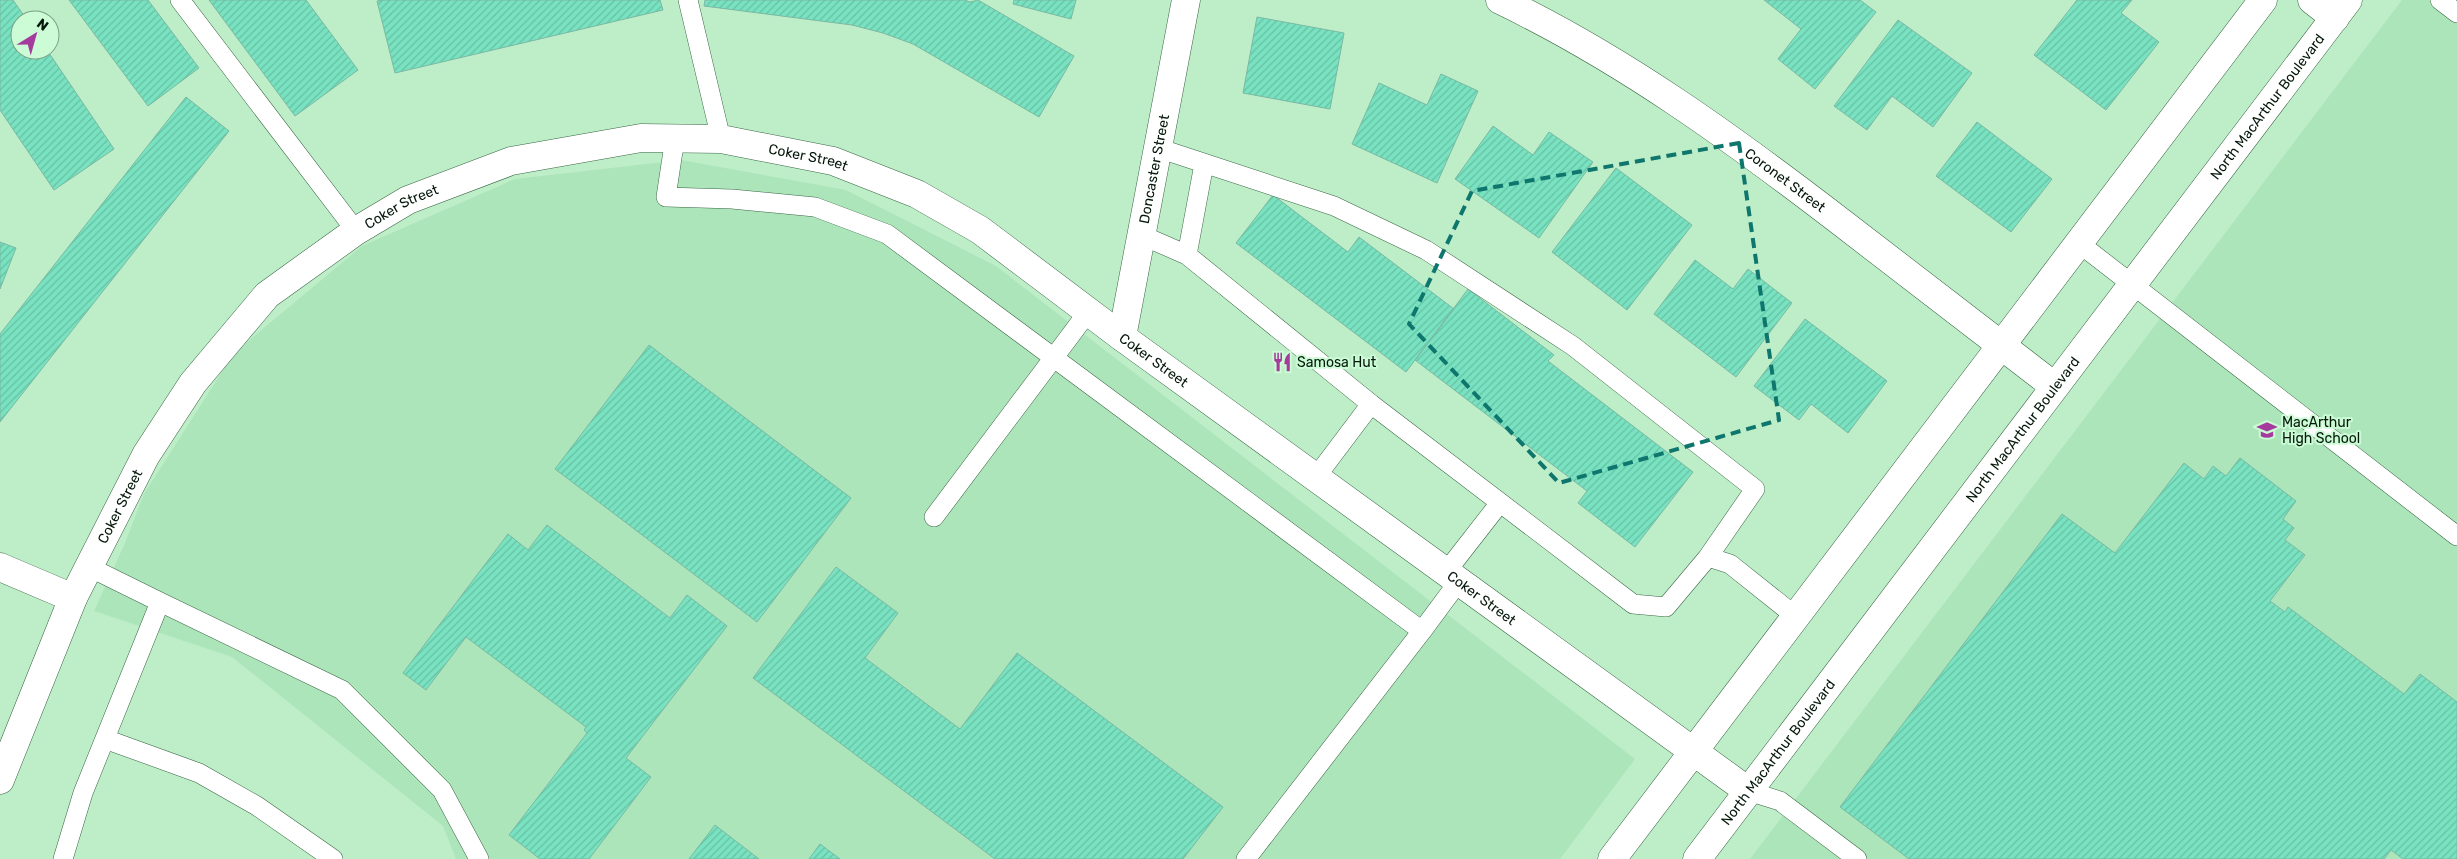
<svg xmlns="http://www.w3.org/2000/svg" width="2457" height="859" viewBox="0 0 2457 859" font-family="Rubik,sans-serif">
<defs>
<pattern id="building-hatch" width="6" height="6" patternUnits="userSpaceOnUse" patternTransform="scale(1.25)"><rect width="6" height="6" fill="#79e2c1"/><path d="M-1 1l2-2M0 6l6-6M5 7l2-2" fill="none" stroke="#67c1a4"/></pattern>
</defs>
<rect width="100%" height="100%" fill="#beeec8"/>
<path fill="#ade5ba" d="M2402 0H2457V859H1750Z
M681 160 846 190 996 266 1635 759 1560 859H456L443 826 232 657 94 611 125 543 144 494 234 353 362 246 515 179Z"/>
<path fill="url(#building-hatch)" stroke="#7ab9a3" d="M0 0H13L27 20H20V50H47L114 149 54 190 0 110Z
M69 0H148L199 68 148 106Z
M209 0H306L358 70 295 116Z
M383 0H660L663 10 395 73 377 1Z
M705 0H965L970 2 978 0 1074 56 1039 117 913 44 883 33 852 25 704 6Z
M1014 0H1076L1071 19 1013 4Z
M1764 0H1860L1876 12 1815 89 1778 59 1801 29Z
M2077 0H2132L2121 13 2159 42 2106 110 2034 55Z
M1257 17 1344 33 1330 109 1243 93Z
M1898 20 1972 73 1933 127 1892 96 1867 130 1834 106Z
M1441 74 1478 91 1437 183 1352 144 1379 83 1427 105Z
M186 97 229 131 0 422V334Z
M1977 122 2052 179 2011 232 1936 176Z
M1493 126 1533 155 1549 132 1593 162 1539 238 1455 179Z
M1616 168 1692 225 1627 310 1552 252Z
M1273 195 1348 252 1359 237 1454 309 1406 372 1236 243Z
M0 242 16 248 0 289Z
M1695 260 1733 289 1748 269 1792 303 1736 377 1654 314Z
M1468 289 1554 355 1548 361 1693 472 1635 547 1578 503 1587 491 1415 360Z
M1805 319 1887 381 1848 433 1811 404 1799 420 1754 386Z
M649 345 851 498 757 622 555 469Z
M2240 458 2296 501 2283 519 2294 528 2285 540 2305 555 2270 601 2285 612 2288 607 2404 694 2420 674 2457 702V859H2403L2391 850 2384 859H1909L1840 807 2062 514 2115 553 2184 463 2204 479 2213 466 2226 476Z
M547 525 670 618 687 595 727 626 626 758 651 777 589 859H540L509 835 587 733 584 730 586 727 466 637 426 690 403 673 508 534 528 550Z
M836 567 898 613 865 658 960 729 1017 653 1223 807 1183 859H995L753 678Z
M715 825 759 859H689Z
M820 844 840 859H809Z"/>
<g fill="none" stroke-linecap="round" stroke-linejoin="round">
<defs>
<path id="lane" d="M180 0 356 231
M688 0 721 139
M2440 0 2457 13
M675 138 666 197 732 199 815 207 887 234 1422 631 1246 859
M1158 148 1334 206 1426 250 1573 346 1755 489 1708 557
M1141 235 1187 255 1371 404
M2080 244 2457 536
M1187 255 1204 164
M1316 477 1371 404 1633 604 1666 607 1708 557 1730 564 1794 615
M934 517 1088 312
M1446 572 1499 504
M160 602 342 690 442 790 479 859
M1422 631 1459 581
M105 739 199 773 257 806 333 859
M1748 791 1780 801 1857 859
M63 859 83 793 160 602 89 567"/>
<g id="street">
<path id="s1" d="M1500 0C1623 59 1733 139 1841 222 1912 276 1983 331 2054 386"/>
<path d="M2312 0 2335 18"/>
<path id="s2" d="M1122 337 1186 0"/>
<path d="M0 567 73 598"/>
<path id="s3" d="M0 780 73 598 146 455 193 383 267 295 356 231 408 200 511 161 641 138 721 139 833 161 917 194 980 230 1122 337 1748 791"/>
</g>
<g id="secondary">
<path d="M1612 859C1828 572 2047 287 2263 0"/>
<path id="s4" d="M1697 859 2348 0"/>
</g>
</defs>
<use href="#lane" stroke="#3a6645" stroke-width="20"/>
<use href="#street" stroke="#3a6645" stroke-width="29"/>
<use href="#secondary" stroke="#3a6645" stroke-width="29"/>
<use href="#lane" stroke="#fff" stroke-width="19"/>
<use href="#street" stroke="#fff" stroke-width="28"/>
<use href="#secondary" stroke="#fff" stroke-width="28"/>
</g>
<path fill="none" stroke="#0f766e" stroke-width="4" stroke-dasharray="10 6" stroke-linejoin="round" d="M1739 143 1779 420 1559 483 1409 324 1472 191Z"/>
<defs>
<symbol id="restaurant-bare" viewBox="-9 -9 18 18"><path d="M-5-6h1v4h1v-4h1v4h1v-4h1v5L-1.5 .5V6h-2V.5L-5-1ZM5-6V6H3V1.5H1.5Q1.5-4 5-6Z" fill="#a53b9c" stroke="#cbfcd5" stroke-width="2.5" paint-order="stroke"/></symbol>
<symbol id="school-bare" viewBox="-9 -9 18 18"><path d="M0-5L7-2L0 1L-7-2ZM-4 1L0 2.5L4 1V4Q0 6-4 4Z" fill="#a53b9c" stroke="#cbfcd5" stroke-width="2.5" paint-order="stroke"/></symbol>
</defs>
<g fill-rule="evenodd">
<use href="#restaurant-bare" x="1268" y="348" width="28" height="28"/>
<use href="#school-bare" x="2253" y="416" width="28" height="28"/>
</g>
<g text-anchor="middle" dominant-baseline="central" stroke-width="4" stroke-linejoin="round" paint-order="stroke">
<g font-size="14" fill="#06180b" stroke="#cbfcd5">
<text stroke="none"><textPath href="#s4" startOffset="944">North MacArthur Boulevard</textPath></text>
<text stroke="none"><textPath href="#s3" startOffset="1139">Coker Street</textPath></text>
<text stroke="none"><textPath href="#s2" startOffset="171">Doncaster Street</textPath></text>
<text stroke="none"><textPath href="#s1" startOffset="338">Coronet Street</textPath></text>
<text stroke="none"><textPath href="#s3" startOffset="719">Coker Street</textPath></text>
<text stroke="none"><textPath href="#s3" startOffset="1544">Coker Street</textPath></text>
<text stroke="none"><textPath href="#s4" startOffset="539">North MacArthur Boulevard</textPath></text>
<text stroke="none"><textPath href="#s3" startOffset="299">Coker Street</textPath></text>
<text stroke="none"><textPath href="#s3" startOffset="1949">Coker Street</textPath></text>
<text stroke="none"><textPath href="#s4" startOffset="134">North MacArthur Boulevard</textPath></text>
</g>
<g font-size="14" fill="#06180b" stroke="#cbfcd5" text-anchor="start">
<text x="1297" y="362">Samosa Hut</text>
<text x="2282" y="422">MacArthur<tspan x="2282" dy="16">High School</tspan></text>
</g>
</g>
<g transform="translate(35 35) rotate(37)"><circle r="24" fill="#cbfcd5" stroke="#7ca184"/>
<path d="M0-4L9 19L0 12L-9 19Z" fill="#a53b9c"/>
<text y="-8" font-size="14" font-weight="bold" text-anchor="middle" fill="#06180b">N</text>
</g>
</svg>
